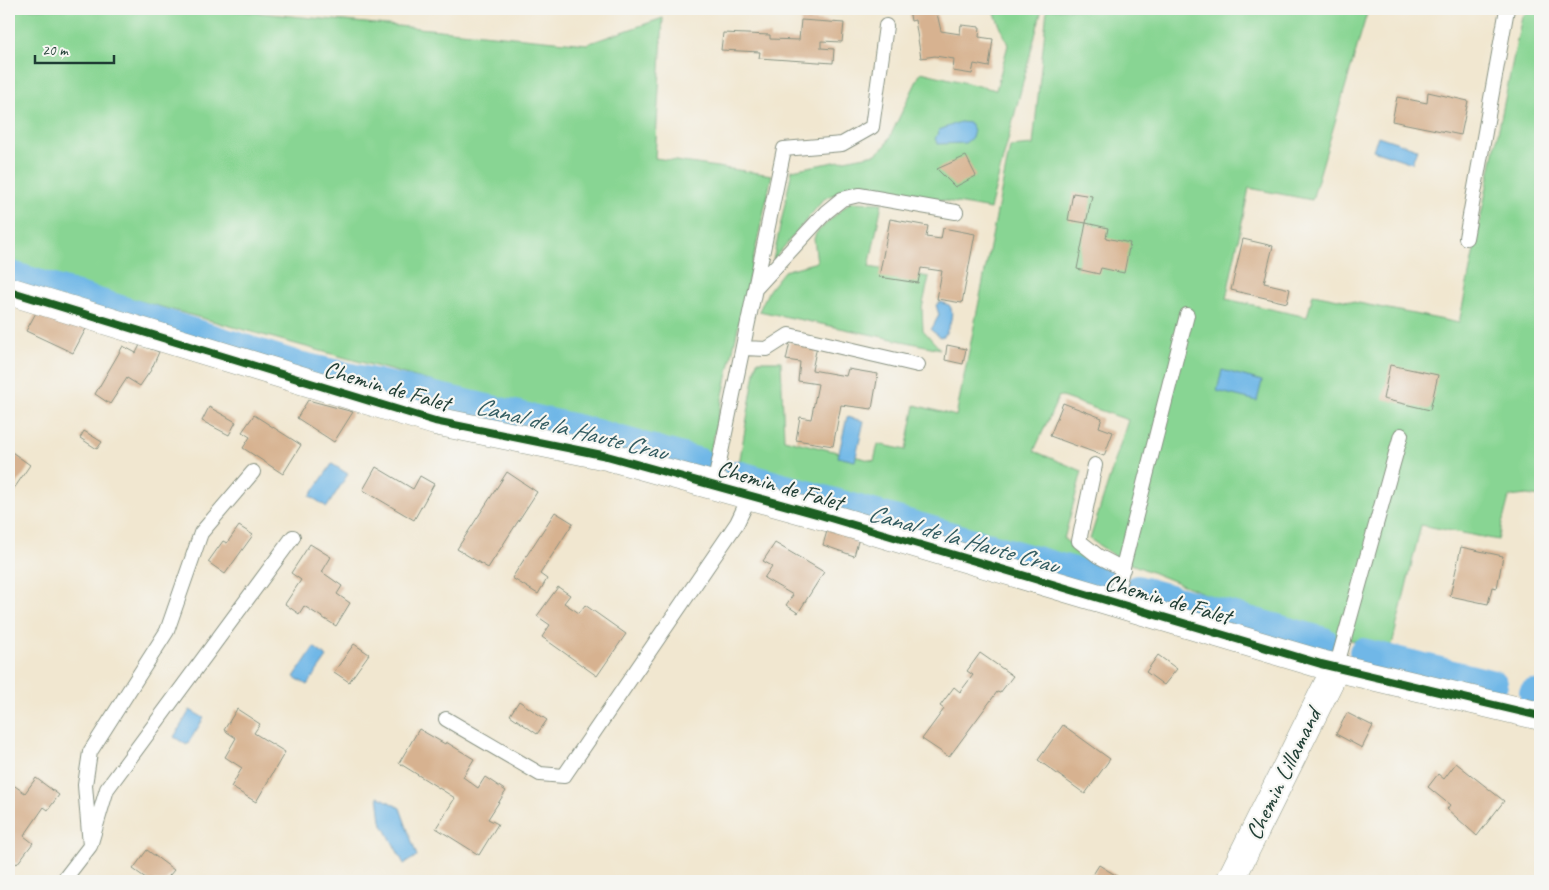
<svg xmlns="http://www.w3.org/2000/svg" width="1549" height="890" viewBox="0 0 1549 890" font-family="Caveat,sans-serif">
<rect width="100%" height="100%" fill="#f6f6f2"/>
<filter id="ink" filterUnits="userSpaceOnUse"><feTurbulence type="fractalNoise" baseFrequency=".02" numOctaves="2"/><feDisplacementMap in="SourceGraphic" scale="10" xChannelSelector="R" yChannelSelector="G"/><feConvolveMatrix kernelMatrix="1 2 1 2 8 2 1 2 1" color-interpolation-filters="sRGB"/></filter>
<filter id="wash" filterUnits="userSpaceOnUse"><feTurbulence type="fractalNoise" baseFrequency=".0096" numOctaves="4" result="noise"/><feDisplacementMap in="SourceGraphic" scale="20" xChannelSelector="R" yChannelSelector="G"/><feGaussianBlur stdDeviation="1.12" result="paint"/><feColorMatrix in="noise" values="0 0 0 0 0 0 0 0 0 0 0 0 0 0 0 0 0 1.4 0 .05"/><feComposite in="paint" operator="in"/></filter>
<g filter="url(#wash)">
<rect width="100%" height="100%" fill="#f1e7d0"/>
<path fill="#88d593" stroke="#548964" d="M9 9H218L587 44 663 18 655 158 772 175 709 458 9 265Z
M993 9H1042L990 209 864 186 849 188 824 199 773 260 792 170 876 154 886 145 921 72 996 90 1008 45Z
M1047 9 1368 10 1312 200 1249 188 1226 299 1307 317 1313 294 1459 323 1522 16 1534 9 1540 15V497L1527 495 1509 497 1498 540 1421 525 1391 649 1332 636 1240 608 1119 559 1090 539 1128 420 1059 396 1034 451 1082 471 1064 539 1096 563 1105 576 739 464 757 361H781L784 439 874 461 878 444 906 450 915 405 956 416 1010 147 1033 145Z
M850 202 882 203 869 267 929 277 922 308 923 330 940 349 759 311 769 290 784 271 817 262 814 239 816 233Z"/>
<path fill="#70b7e7" stroke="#487a8e" d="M960 122 970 123 974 130 972 138 965 143 938 144 935 139 939 130Z
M1378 136 1417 149 1412 163 1373 150Z
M940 302 949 305C955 311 950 327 944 336L940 337 931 330 939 315 936 305Z
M1222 370 1262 381 1257 401 1217 391Z
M847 417 864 421 855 461 838 457Z
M332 464 348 474 327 507 310 496Z
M314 647 327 657 307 685 294 677Z
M190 710 204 718 187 745 174 737Z
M378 796 400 808 417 856 404 864 381 821Z"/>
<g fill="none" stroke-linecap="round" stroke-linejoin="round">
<path stroke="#70b7e7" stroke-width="28" d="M9 274 298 365 589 431 700 462
M737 474 1102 579
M1137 589 1324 641
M1363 652 1494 684
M1533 693 1540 694"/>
</g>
<g id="blocks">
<path fill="#d7b290" d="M909 9H936L941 31 960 34 961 25 980 27 979 37 993 39 989 67 974 64 972 74 953 71 954 59 935 56 921 58 915 20 911 21Z
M801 20 844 23 842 42 821 41V48L834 49 833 63 759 58 760 52 721 50 723 33 770 35V39L799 40Z
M1428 92 1468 101 1461 135 1392 121 1397 97 1427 103Z
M966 156 976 176 955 187 937 169Z
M1073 193 1092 196 1086 223 1068 220Z
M890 219 928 226 926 237 941 239 943 228 975 234 962 303 937 299 942 271 921 268 918 283 879 277Z
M1086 223 1108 228 1106 238 1130 243 1124 273 1101 268 1099 274 1077 269Z
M1243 239 1273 246 1264 283 1290 289 1287 303 1231 290Z
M38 309 88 325 73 353 26 331Z
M790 342 817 346 812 370 846 376 848 369 878 374 872 409 841 405 833 446 796 440 800 417 811 419 818 384 798 381 800 362 786 360Z
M140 345 159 352 151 370 140 386 127 378 110 404 95 394 123 346 136 353Z
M947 345 966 349 963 364 945 360Z
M1390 365 1438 375 1430 410 1383 399Z
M308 400 353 412 334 442 297 418Z
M1063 403 1102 418 1099 427 1113 432 1104 456 1050 436Z
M209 407 236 422 229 435 202 421Z
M254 415 301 445 283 474 243 448 250 437 242 432Z
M84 431 102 442 97 449 80 438Z
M9 450 30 465 9 496Z
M376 467 413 489 420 476 434 484 414 520 363 490Z
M507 472 537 492 488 568 457 549Z
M555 512 573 523 540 574 547 579 538 594 512 578Z
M829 524 860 534 854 556 823 545Z
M239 526 253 535 225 574 208 562 223 541 227 543Z
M775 543 824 572 798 613 786 605 793 595 764 578 772 566 763 561Z
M310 544 331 557 322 572 342 586 337 594 350 603 336 626 304 606 299 614 285 604 301 580 291 573Z
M1461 547 1503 556 1497 588 1492 587 1488 604 1450 596Z
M558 587 570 595 564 603 579 613 585 605 626 634 597 676 542 637 550 625 537 616Z
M354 644 369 654 349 682 334 672Z
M980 653 1013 676 1000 693 997 692 949 757 922 739 944 709 940 706 954 687 960 692 973 675 967 671Z
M1158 655 1177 669 1164 685 1146 672Z
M519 701 547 720 537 734 510 715Z
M237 709 260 724 254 733 285 752 256 802 231 787 242 768 225 757 236 738 224 730Z
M1347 713 1373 726 1362 748 1336 734Z
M1063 725 1110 759 1085 794 1038 760Z
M419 729 445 744 446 742 474 759 463 777 478 788 485 777 506 791 488 819 498 824 479 855 436 828 455 798 399 763Z
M1456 763 1504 801 1477 836 1447 809 1450 805 1428 787 1438 774 1444 779Z
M36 778 59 795 48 810 44 807 24 836 33 843 17 864 9 858V782L25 793Z
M147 850 174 870 165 881H150L133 869Z
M1099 865 1125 881H1089Z"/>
</g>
</g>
<g filter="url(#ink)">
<use href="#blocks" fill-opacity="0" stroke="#889282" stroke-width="1"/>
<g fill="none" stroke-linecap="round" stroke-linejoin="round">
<defs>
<path id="lane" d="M1466 238 1507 9
M755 289 826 212 842 199 859 195 956 212
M743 348 767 349 789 335 918 365
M1095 465 1079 541 1098 556 1123 569
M714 486 784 149 842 144 872 127 886 26
M1114 602 1187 315
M1336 668 1401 435
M446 719 540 774 564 776 737 523 750 496
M90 846 85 785 90 752 167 631 201 533 253 472
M63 881 90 846 107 789 293 537"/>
<path id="street" d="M9 291 435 421 607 456 820 515 1321 664 1540 716
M1230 881 1336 668"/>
</defs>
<use href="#lane" stroke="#889282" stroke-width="16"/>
<use href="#street" stroke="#889282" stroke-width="29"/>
<use href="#lane" stroke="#fff" stroke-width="14"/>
<use href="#street" stroke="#fff" stroke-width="28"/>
<defs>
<path id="cycleway" d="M9 291 435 421 607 456 820 515 1321 664 1540 716"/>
</defs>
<use href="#cycleway" stroke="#f6f6f2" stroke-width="11"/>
<use href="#cycleway" stroke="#1b5e20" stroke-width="8"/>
</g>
</g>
<g text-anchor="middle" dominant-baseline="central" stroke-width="4.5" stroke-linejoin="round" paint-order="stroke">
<g font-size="24" fill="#1f3d34" stroke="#f6f6f2">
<text transform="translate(387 386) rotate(16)">Chemin de Falet</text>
<text transform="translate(780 485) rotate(16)">Chemin de Falet</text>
<text transform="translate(1168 599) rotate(16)">Chemin de Falet</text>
<text transform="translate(1283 774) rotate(-64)">Chemin Lillamand</text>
</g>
<g font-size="25" font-style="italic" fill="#335c61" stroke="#f6f6f2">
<text transform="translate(571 429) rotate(14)">Canal de la Haute Crau</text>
<text transform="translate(963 539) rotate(16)">Canal de la Haute Crau</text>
</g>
</g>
<rect width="1549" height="890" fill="none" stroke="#f6f6f2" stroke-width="30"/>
<path d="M35 55v8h79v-8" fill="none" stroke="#1f3d34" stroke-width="2.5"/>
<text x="42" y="55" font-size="15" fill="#1f3d34" stroke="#f6f6f2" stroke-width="4" paint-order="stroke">20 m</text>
</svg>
